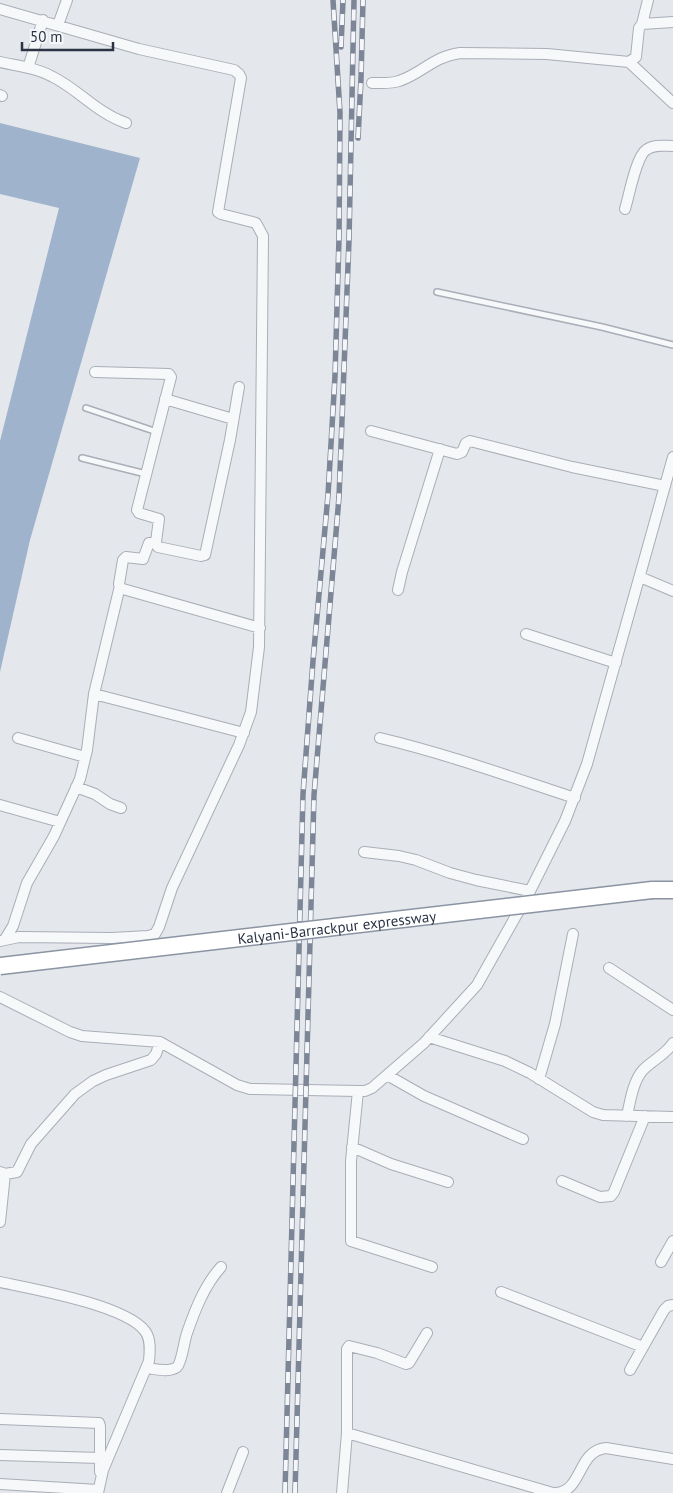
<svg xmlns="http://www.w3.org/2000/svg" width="673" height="1493" viewBox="0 0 673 1493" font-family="'PT Sans',sans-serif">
<rect width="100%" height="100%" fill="#e4e7ec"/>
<path fill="#9fb4cc" d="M0 123 140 158 30 540 0 672V441L59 208 0 194Z"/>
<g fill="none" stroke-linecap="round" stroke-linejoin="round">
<defs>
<path id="service" d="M437 292 602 327 673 345
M86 408 157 432
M82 458 146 474"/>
<path id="minor" d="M0 9 139 49 234 70 239 74 241 78 218 212 221 214 256 223 263 236 259 647 251 712 239 745 172 888 159 927 155 934 148 936 112 938 19 937 0 941
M642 24 648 0
M58 25 67 0
M0 62C18 66 37 68 53 77 79 90 97 113 126 123
M629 62 673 103
M28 68 43 20
M372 83C381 83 391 84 399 81 423 73 432 57 460 53L547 54 629 62 636 57 639 28 642 24 673 22
M0 95 2 96
M625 209C629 196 636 157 646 150 654 144 664 146 673 146
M95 372 169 374 171 377 137 510 139 513 159 519 156 542 149 543 143 559 126 557 123 560 119 584 120 589
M165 399 233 419
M371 431 457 454 462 452 466 443 470 441 572 467 665 486
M155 543 158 547 201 556 205 555 230 440 239 387
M640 577 673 591
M398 590 402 572 440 449
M526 634 616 663
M94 694 244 733
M18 738 85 757
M380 738C447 754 511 777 575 798
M76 787 95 794 110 804 121 808
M0 805 60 822
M364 852 399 856 416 860 450 873 476 880 530 891
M5 939 13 926 27 883 54 836 80 779 87 750 94 694 119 590 123 589 260 628
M609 968 673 1010
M0 997 70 1032 82 1036 160 1042 237 1085 250 1089 358 1091H365L372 1088 424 1043 477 985 530 891 565 821 587 764 673 457
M429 1037 505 1061 530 1073 593 1112 603 1115 673 1117
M387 1075 424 1096 523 1139
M539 1079 555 1024 573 934
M358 1091 351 1161V1241L432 1267
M627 1116C630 1102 633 1081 643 1070 653 1060 665 1055 673 1043
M352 1147 391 1164 448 1182
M0 1172 5 1174 17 1172 31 1144 75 1094 93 1081 106 1075 151 1060 156 1054 160 1042
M562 1181 600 1197 611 1196 614 1192 645 1116
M0 1222 5 1174
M661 1262 673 1241
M0 1282C33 1289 125 1305 145 1331 151 1339 150 1351 149 1361L103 1470 98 1493
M501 1292 643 1347
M146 1368C156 1369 169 1373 177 1367 182 1362 184 1341 187 1333 195 1310 204 1286 221 1267
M630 1370 664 1310 668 1306 673 1305
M0 1419 99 1423 100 1426V1472
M347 1433 553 1493
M0 1455 100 1458
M0 1484 98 1490
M227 1493 243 1452
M342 1493 347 1433V1349L349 1346 377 1353 406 1364 409 1363 427 1333
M556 1493C583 1491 577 1451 606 1448L673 1459"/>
<path id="trunk" d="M652 890H673"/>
</defs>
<use href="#service" stroke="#a9aeb7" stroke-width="8"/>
<use href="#minor" stroke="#a9aeb7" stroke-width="12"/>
<use href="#trunk" stroke="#8b94a3" stroke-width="19"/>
<use href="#service" stroke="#f7f8fa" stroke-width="5"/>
<use href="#minor" stroke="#f7f8fa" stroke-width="10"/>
<use href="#trunk" stroke="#fff" stroke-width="16"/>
<defs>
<path id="rail" d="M341 47 343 0
M358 138 361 79 363 0
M285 1493 303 794 313 661 328 495 335 376 339 238 340 113 333 0
M295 1493 314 795 339 497 349 240 354 0"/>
</defs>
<use href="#rail" stroke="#7d8696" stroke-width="5.5"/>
<use href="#rail" stroke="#f4f6f9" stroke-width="4" stroke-dasharray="11" stroke-linecap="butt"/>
<defs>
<g id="trunk-bridge">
<path id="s1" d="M0 966 652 890"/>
</g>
</defs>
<use href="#trunk-bridge" stroke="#8b94a3" stroke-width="19" stroke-linecap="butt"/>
<use href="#trunk-bridge" stroke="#fff" stroke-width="16"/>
</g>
<g text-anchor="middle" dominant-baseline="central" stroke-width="4.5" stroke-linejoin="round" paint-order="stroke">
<g font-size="15" fill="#2b3445" stroke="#f4f6f9">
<text stroke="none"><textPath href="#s1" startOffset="339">Kalyani-Barrackpur expressway</textPath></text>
</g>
</g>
<path d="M22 42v8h91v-8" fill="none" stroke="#2b3445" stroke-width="2.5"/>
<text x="30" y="42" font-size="15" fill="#2b3445" stroke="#f4f6f9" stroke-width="4" paint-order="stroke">50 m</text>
</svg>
